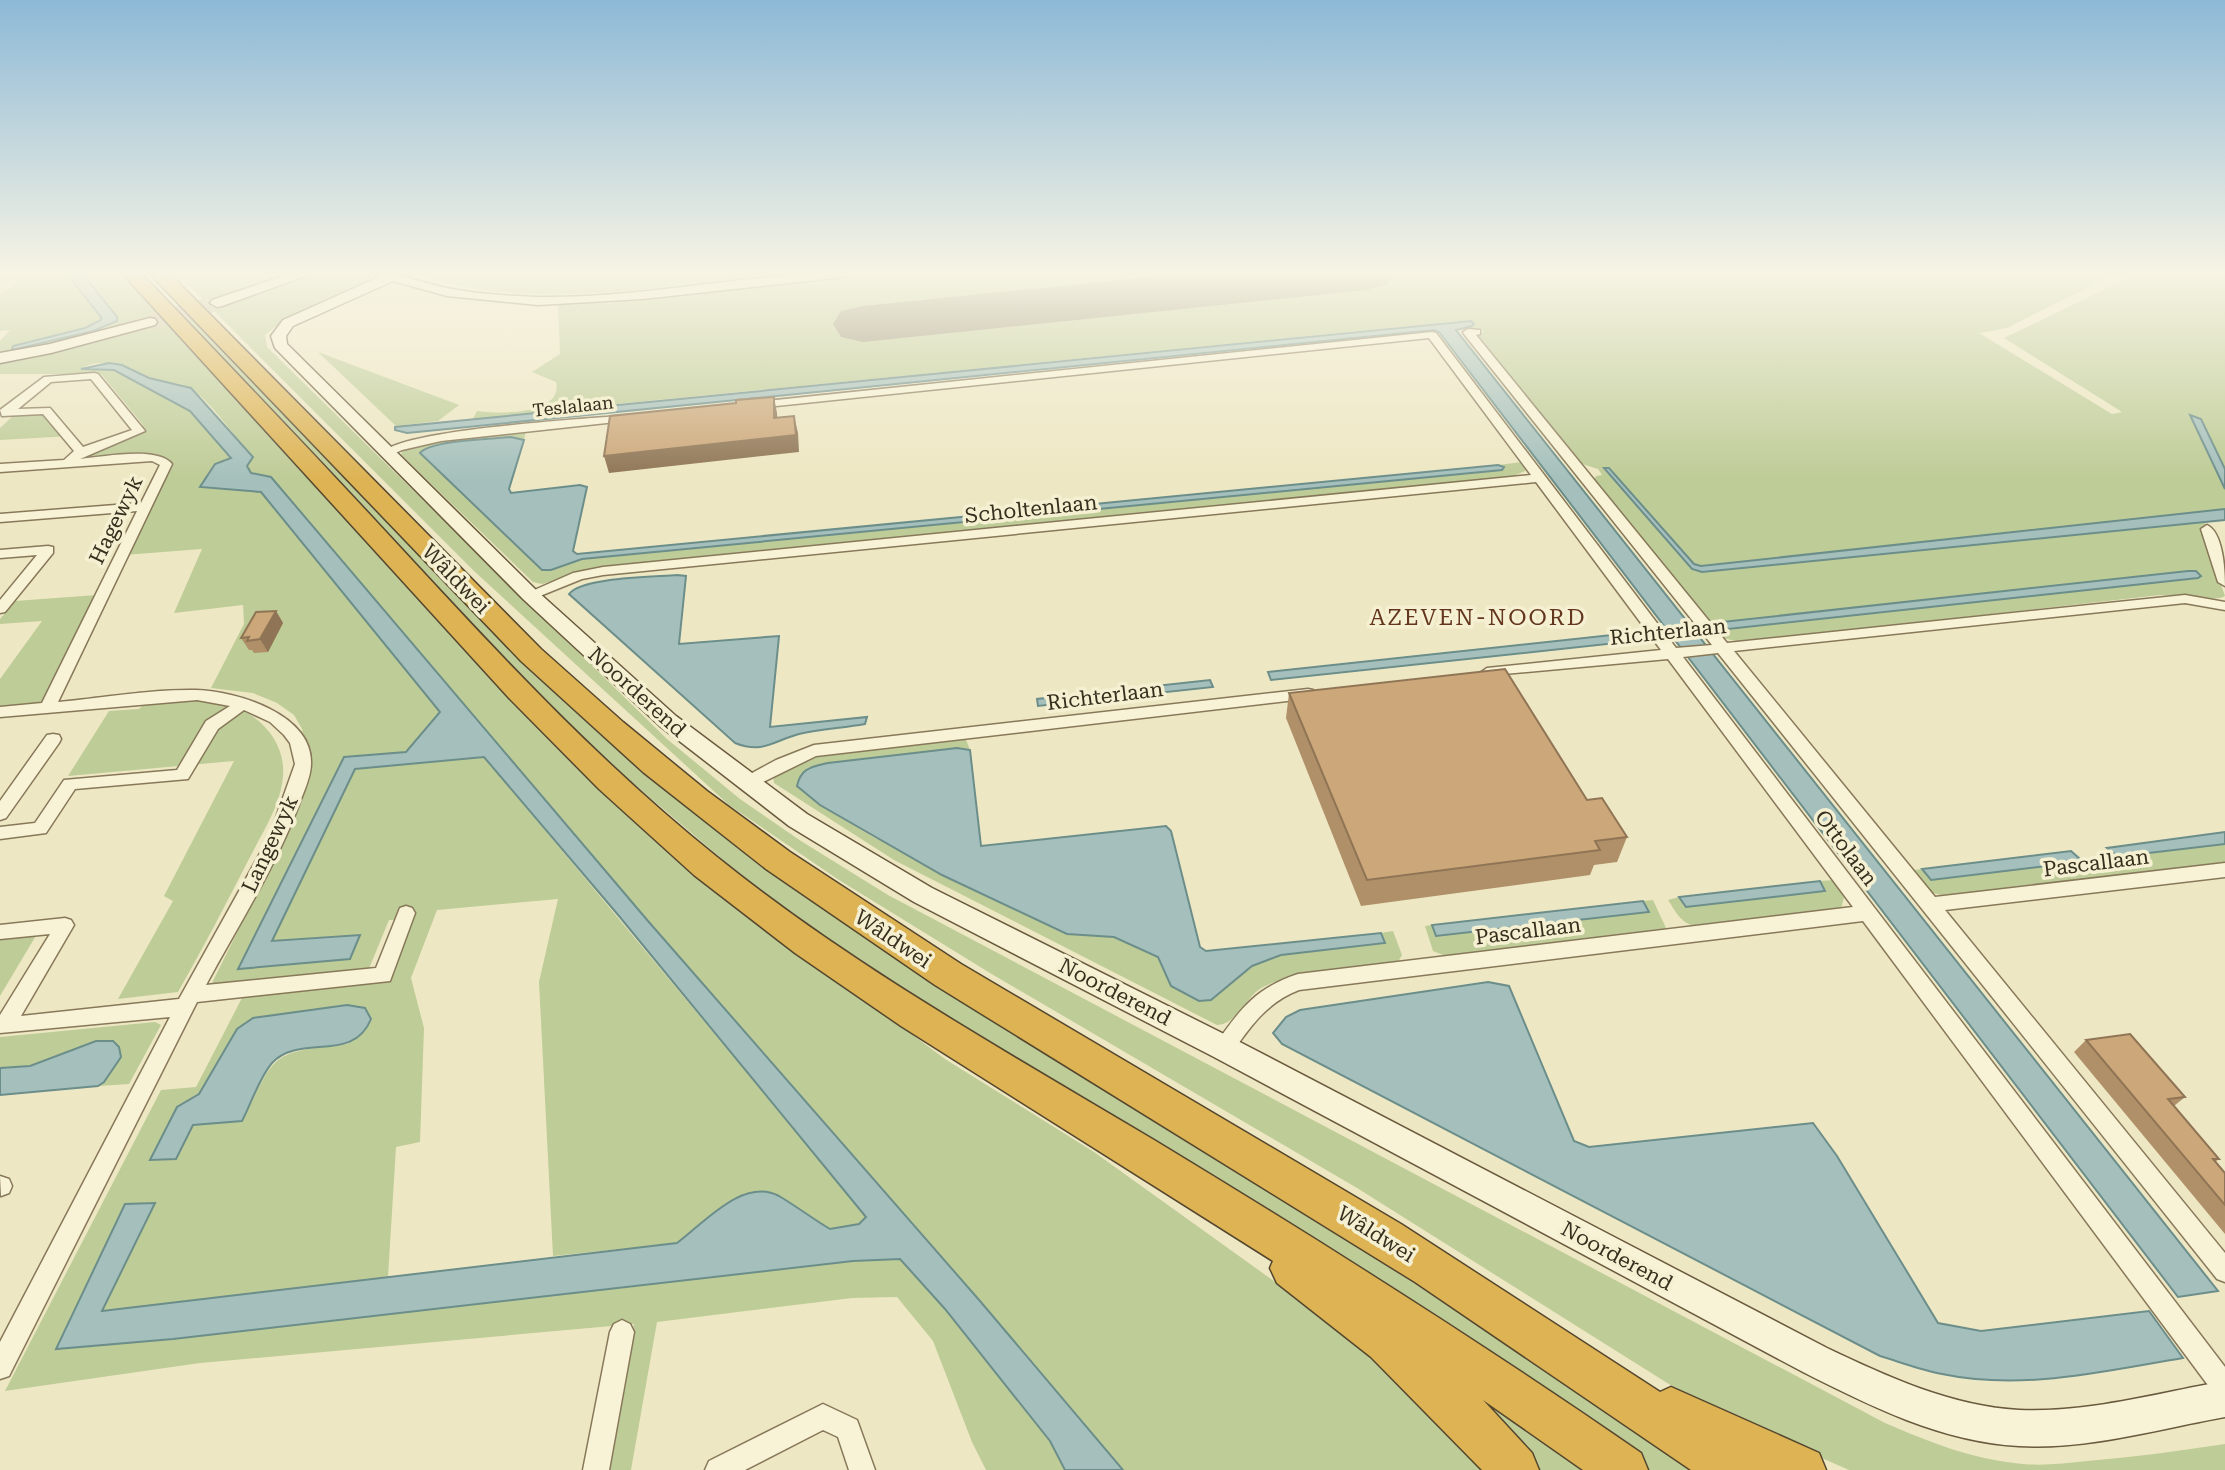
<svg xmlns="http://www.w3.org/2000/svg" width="2225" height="1470" viewBox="0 0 2225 1470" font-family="'Roboto Serif',serif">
<rect width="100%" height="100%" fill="#eee7c3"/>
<path fill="#becc97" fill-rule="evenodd" d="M0 273H66L102 317 94 325 14 346 13 350 112 324 117 317 82 273H123L681 862 945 1059 1094 1152 1377 1355 1491 1470H1123L980 1300 648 921 271 477 251 474 246 467 252 456C236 439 209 399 190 388 180 382 164 382 153 379 130 373 104 353 81 369L113 370 190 411 232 458 215 464 200 487 261 492 440 712 406 752 344 757 239 968 359 935 272 942 355 769 484 757 867 1217 859 1224 830 1229 777 1195 697 1228 677 1243 553 1256 539 982 558 899 437 910 411 978 424 1028 420 1142 396 1147 388 1277 102 1311 154 1203 56 1349 173 1339 853 1261 901 1259 945 1309 1050 1441 1065 1470H986L972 1442 933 1341 897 1297 852 1298 657 1322 631 1470H608L634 1324 200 1363 5 1391 161 1090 196 1087 244 994 387 980 411 919 389 920 368 971 211 985 301 804 312 766 302 729 294 715 277 703 253 693 211 688 244 624 243 605 174 613 202 549 124 555 168 462 163 457 154 455 81 459 79 456 143 432V425L101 374H0V359L154 321 150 317 67 341 0 355V341L10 330 0 331V295L20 280H0ZM347 1005 365 1008 348 1044C269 1053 277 1052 242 1121L193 1125 177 1107 199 1094 237 1029 253 1018Z
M176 273H361L371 278 366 282C332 297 294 310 265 335L267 347 667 739 740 799 801 841 888 895 1885 1423C1929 1442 1974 1460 2023 1464 2044 1466 2066 1463 2087 1461 2133 1457 2179 1451 2225 1444V1470H1849L1726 1416 1672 1386 1357 1188 990 973 839 880 729 805 474 571 211 308 222 303 224 297 206 302Z
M413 273H787C697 282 604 299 514 293 479 291 446 283 413 273Z
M859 273H1284L861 316 864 332 1442 273H2116L2007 328 1979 333 2112 414 2122 412 2004 338 2139 273H2225V469L2201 419 2190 416 2225 489V509L1701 566 1694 564 1604 469 1696 571 2201 521 2212 528H2201L2225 596C2214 603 2175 594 2160 595L1742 642 1722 638 1593 482 1596 476 1602 475 1598 469 1576 462 1475 335 1484 332 1481 329 1455 330 1472 325 1471 320 576 408 556 413 471 422 477 411C496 414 564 416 556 382L532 372 560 354 558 304 561 301H607V304L614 303 615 298Z
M188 313 630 753 1706 1470H1644L914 1000 748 881 575 734 178 315Z
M318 352 459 405 438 421 396 426Z
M53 413 71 436 0 440V428L14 415Z
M526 430 524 440C511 433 429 442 420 453L542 570H551L582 559 1502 469 1503 467 1498 465 1522 462 1527 470 1509 478 602 568 542 584 533 582 401 455 402 452 398 448 445 438Z
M97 595 43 704 0 708V679L42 621 0 624V619L15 601Z
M148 701C174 702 203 699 228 705 260 713 286 743 283 776 281 805 262 833 249 859 226 904 203 948 178 992L118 999 173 901 164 896 234 761 68 776 109 711 139 709Z
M965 737 970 750 957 748 828 763 807 768 797 786 820 805 875 838 1096 934 1114 937 1158 957 1171 986 1211 999 1252 966 1281 955 1384 943 1381 933 1393 931 1402 955 1398 962C1355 968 1305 968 1265 986 1245 995 1239 1024 1217 1025L894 860 774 783 773 773 810 756Z
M2225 844V864L1949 897 1929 892 1907 871 1922 869 1931 880Z
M1835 880 1845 893 1841 909 1700 927C1682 925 1677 914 1668 900L1679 897 1687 907 1825 890 1820 881Z
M1653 900 1666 928 1661 932 1448 957 1433 951 1425 926 1432 925 1437 936 1649 912 1643 901Z
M37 934 0 996V935Z
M155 1022 161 1025 129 1084 98 1086 104 1082 96 1041 30 1066 0 1068V1037Z
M1394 1338 1591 1470H1524Z"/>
<path fill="#a5c0bc" stroke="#6c8e8b" stroke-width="2" d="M66 273H82L117 317V321L93 331 12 350 13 346 85 328 101 320V317Z
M1471 321 1474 324 1472 326 1456 330 2218 1291 2178 1297 1439 332 1434 330 407 433 395 430V427Z
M109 363 122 365 149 378 191 388 253 457 247 466 251 473 271 477 648 921 980 1301 1123 1470H1065L1050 1441 945 1309 900 1259 853 1261 173 1339 56 1349 125 1204 155 1203 102 1311 677 1243C704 1223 743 1177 779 1196 796 1206 813 1219 830 1229L859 1224 866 1217 619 916 484 757 355 769 272 941 360 935 350 959 238 969 344 757 406 752 440 712 261 492 200 487 215 464 231 458 190 411 114 370 81 369Z
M2190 415 2201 419 2225 469V489Z
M511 437 524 440 509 489 511 493 580 485 587 487 573 551 577 554 1498 465 1504 467 1502 470 582 559 551 570H542L420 453C431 440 491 439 511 437Z
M1604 468H1609L1694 564 1701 566 2225 509V520L1702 572 1692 569Z
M2188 571H2196L2201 576 2198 578 1728 629 1722 622Z
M677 575 686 576 679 644 779 636 770 727 867 717 865 724C843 728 820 729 799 734 773 741 763 754 735 743L569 594C582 577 654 577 677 575Z
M1630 633 1635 641 1271 680 1268 672Z
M1210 680 1213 687 1038 706 1037 699Z
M957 748 970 750 981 846 1166 826 1171 831 1200 947 1206 951 1381 933 1385 943 1281 955 1252 966 1211 1000 1199 1001 1171 986 1158 957 1114 937 1067 934 942 875 820 805 797 786C801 768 811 767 828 763Z
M2225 832V844L2123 856 2116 855 2107 848Z
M2071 851 2080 859V862L1931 880 1922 869Z
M1820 881 1825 891 1686 907 1679 897Z
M1643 901 1649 912 1436 936 1432 925Z
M1488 982 1509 986 1574 1141 1589 1147 1813 1123 1837 1156 1938 1323 1981 1331 2149 1311 2183 1358C2104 1371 2023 1391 1942 1374 1921 1370 1900 1362 1880 1356L1282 1044 1273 1033 1286 1017 1300 1010Z
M347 1005 365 1008 371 1019C353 1064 300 1033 272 1063 259 1078 251 1104 242 1121L193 1125 176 1159 150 1160 177 1107 199 1094 237 1029 253 1018Z
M96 1041H113L119 1047 121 1057 104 1082 98 1086 0 1095V1068L30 1066Z"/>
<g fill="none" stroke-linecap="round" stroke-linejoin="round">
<path fill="#938a70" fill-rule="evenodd" d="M1189 273H1394L1386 285 1366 290 863 342 841 337 833 324 841 311 863 306Z"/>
<path stroke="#cac2a2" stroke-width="16" stroke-dasharray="16 8" stroke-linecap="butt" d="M150 322 217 303"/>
<defs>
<path id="street" d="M1468 329 1480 330V334L1476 335 1727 643 2185 595 2225 602V610L2185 603 1734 651 1935 897 2225 863V877L1945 910 2225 1253V1282L2217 1279 1718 653 1683 657 2225 1367V1399L2216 1396 1863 921 1299 990C1267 1002 1250 1027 1231 1054L1224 1057 1217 1054 1214 1048 1217 1042C1242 1007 1256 988 1298 974L1853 907 1668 659 1482 676 1480 673 1487 668 1661 650 1536 482 603 575 582 579 535 598 530 599 523 595 573 573 603 567 1531 475 1429 338 756 408 750 405 756 402 1432 332 1436 333 1676 648 1712 645 1464 334 1463 332Z
M94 373 98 374 145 431 80 459C103 457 157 446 172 464L58 702C102 698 152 689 196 690 236 691 313 714 311 764 311 777 303 793 299 805 275 868 238 926 206 985L376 968 400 908 406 906 412 908 415 913 390 981 197 1002 9 1376 0 1379V1342L170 1017 0 1033V1015L50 934 0 939V925L65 918 71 920 74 925 21 1016 179 999 269 837 295 764 290 743 284 735 270 722 244 710 218 729 188 779 75 789 46 833 0 839V827L35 823 64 780 177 770 206 721 230 706 197 700 0 717V707L42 703 137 511 0 522V514L141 503 160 465 152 461 0 472V464L64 460 74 451 43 414 2 416 0 410 44 377ZM91 379 132 430 83 447 50 408 18 409 51 382Z
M630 415 636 418 634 420 441 441 402 450 389 456 383 452C407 429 587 419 630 415Z
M2207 525C2223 532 2225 570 2225 586L2218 582 2201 529Z
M48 546 53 547V553L5 612 0 613V600L37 555 0 558V550Z
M1308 689 1313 690 1316 694 1313 698 816 756 753 787H741L739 783 741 779 776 760 814 745Z
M53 734 59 735 61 739 59 743 6 818 0 820V801L47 735Z
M0 1176 9 1179 12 1186 9 1193 1 1196Z
M622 1320 630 1324 634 1332 609 1470H583L610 1332 614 1324Z
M823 1404 857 1420 875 1470H849L838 1437 823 1430 745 1470H705L709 1461Z"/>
<path id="secondary" d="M292 273H314L222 306 217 307 210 303 212 300Z
M373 273C401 273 424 284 452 289 479 294 508 296 537 297 642 299 746 273 851 273L844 277 642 299 538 305 447 296 393 281 293 326 286 336 287 344 537 591 676 716 807 814 932 888 1234 1039 1827 1348C1888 1377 1951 1406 2019 1410 2088 1413 2158 1393 2225 1381V1417C2158 1429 2088 1450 2019 1446 1942 1442 1870 1406 1803 1372L1214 1057 914 902 789 826 660 726 523 599 275 348 271 336 283 320 379 277Z
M150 318 155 319 157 322 155 325 51 353 0 363V353L50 344Z"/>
<path id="highway" d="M122 273H141C219 355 297 436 374 519 483 637 591 756 717 857 852 966 1005 1051 1154 1140 1319 1240 1482 1343 1641 1453L1648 1470H1583L1483 1400 1532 1453 1539 1470H1482L1371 1357 1277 1283 1270 1268 1273 1261 901 1026 795 953 694 875 599 789 509 698Z
M149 273H169L541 649 623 722 707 791 790 852 961 964 1401 1224 1660 1392 1671 1387 1819 1453 1826 1470H1691L1415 1282 935 985 766 869 643 772 521 661Z"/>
</defs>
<use href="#street" stroke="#88785a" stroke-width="3"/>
<use href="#secondary" stroke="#69593d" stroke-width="3"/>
<use href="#highway" stroke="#55462e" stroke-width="3"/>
<use href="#street" fill="#f8f3d6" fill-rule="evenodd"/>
<use href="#secondary" fill="#f8f3d6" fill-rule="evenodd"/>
<use href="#highway" fill="#ddb354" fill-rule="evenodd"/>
</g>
<path fill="#af9068" d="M276 611 283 623 268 652 254 653 252 650H249L241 638Z
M1289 693 1587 800 1627 837 1617 862 1594 865 1590 875 1361 906 1286 718Z
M2086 1040 2185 1097 2174 1106 2219 1159 2215 1162 2225 1173V1234L2074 1052Z"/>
<path fill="#8f7555" d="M774 397 777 413 778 435 774 418Z
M794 416 798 433 799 452 609 473 604 456Z
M276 611 283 623 268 652 260 639Z"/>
<path fill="#cca779" stroke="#8f7555" stroke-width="2" d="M774 397V418L794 416 796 435 604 456 610 416 736 403V400Z
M276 611 260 639 247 641 249 637 241 638 256 612Z
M1505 669 1587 800 1602 798 1627 837 1595 841 1600 850 1367 880 1289 693Z
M2130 1034 2185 1097 2168 1099 2219 1159H2213L2225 1173V1205L2086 1040Z"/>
<linearGradient id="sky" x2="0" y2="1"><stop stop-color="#8db9d6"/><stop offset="0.57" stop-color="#f7f4e4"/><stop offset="1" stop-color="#f7f4e4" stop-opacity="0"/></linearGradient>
<rect width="2225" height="479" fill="url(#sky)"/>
<g text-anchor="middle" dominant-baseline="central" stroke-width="7" stroke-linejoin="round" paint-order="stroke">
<g font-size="18" fill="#382e1e" stroke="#f5f0d2">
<text transform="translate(573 406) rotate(-6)">Teslalaan</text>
</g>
<g font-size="21" fill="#382e1e" stroke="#f5f0d2">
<text transform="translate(1031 509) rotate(-6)">Scholtenlaan</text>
<text transform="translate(116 520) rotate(-64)">Hagewyk</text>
<text transform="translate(456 579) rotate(46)">Wâldwei</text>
<text transform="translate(1668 632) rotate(-6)">Richterlaan</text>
<text transform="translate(637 692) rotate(42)">Noorderend</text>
<text transform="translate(1105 696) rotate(-7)">Richterlaan</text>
<text transform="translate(270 844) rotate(-65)">Langewyk</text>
<text transform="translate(1846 848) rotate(53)">Ottolaan</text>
<text transform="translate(2096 863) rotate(-7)">Pascallaan</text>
<text transform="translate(1528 931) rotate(-7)">Pascallaan</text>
<text transform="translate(893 939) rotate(34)">Wâldwei</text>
<text transform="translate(1115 992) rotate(27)">Noorderend</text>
<text transform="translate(1376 1234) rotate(32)">Wâldwei</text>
<text transform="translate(1617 1256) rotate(28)">Noorderend</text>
</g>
<g font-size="23" letter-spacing="2" fill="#64361d" stroke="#f5f0d2">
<text x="1478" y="617">AZEVEN-NOORD</text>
</g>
</g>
</svg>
